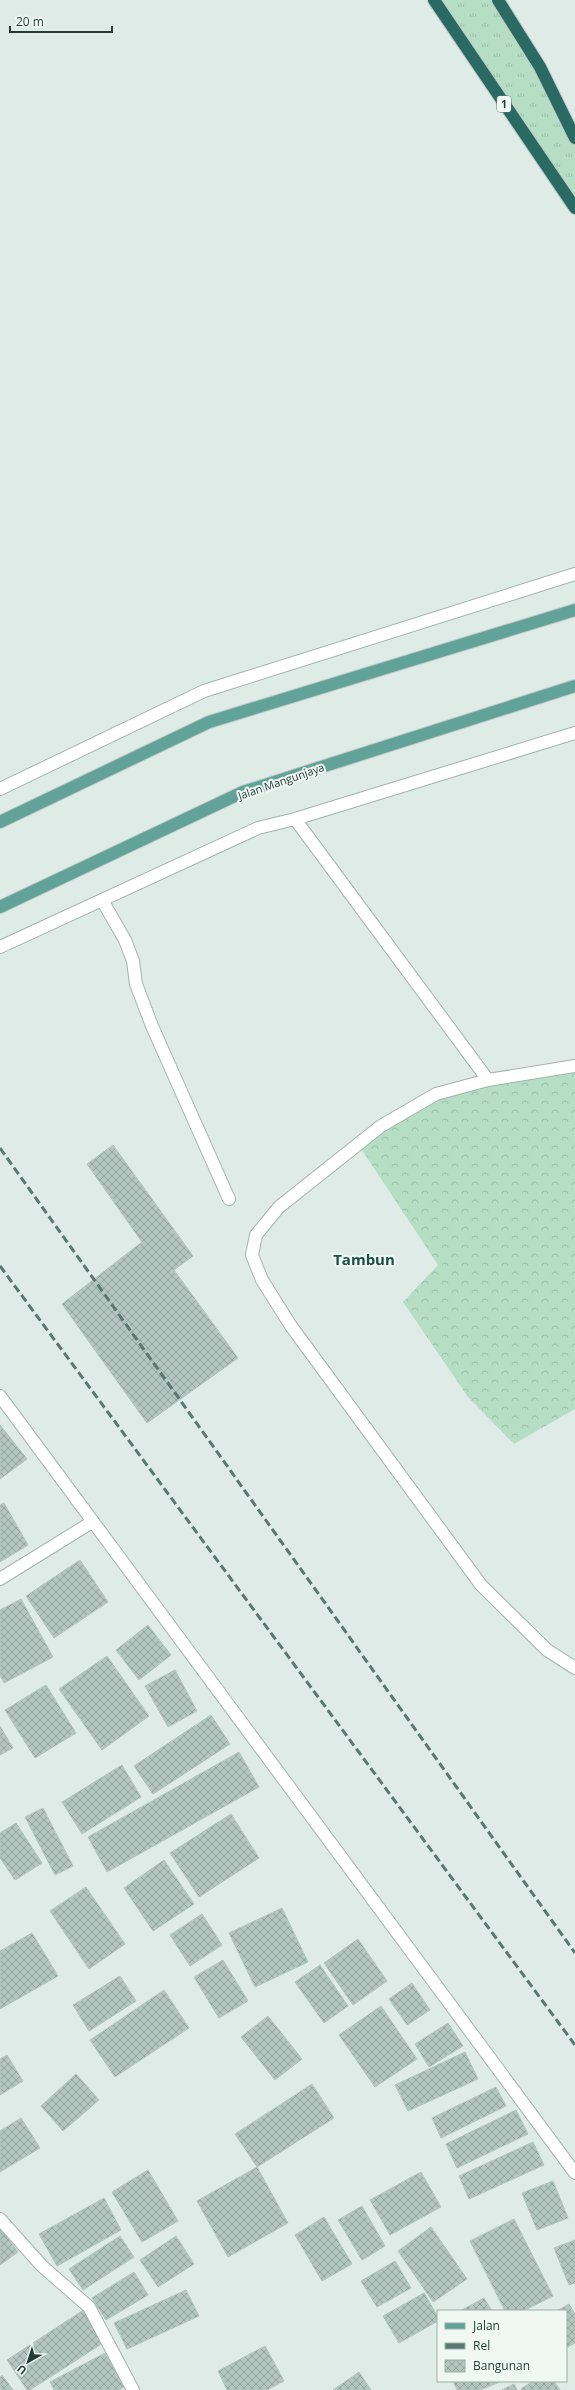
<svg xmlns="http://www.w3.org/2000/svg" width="575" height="2390" viewBox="0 0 575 2390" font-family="'Open Sans',sans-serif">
<defs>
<pattern id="grass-tufts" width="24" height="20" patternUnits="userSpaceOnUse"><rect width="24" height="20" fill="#b6dec4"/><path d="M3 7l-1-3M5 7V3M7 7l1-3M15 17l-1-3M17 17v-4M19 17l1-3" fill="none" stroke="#9cbfa9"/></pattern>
<pattern id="forest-crowns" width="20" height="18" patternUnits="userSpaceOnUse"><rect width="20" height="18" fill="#b6dec4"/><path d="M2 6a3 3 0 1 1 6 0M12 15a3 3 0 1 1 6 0" fill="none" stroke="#9cbfa9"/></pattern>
<pattern id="building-cross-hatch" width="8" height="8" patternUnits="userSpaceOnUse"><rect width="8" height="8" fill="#b4c6c0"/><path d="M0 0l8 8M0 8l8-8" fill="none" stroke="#92a29d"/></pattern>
</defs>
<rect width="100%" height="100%" fill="#dfebe7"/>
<path fill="url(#grass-tufts)" d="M434 0H498L575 138V208Z"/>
<path fill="url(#forest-crowns)" d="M575 1067V1409L514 1444 468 1397 403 1302 438 1265 358 1144 436 1094Z"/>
<path fill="url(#building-cross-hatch)" stroke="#b1c5bf" d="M113 1145 193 1256 174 1270 238 1358 147 1423 62 1304 142 1242 87 1164Z
M0 1425 27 1459 0 1479Z
M4 1503 28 1545 0 1562V1505Z
M80 1560 108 1602 54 1638 26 1596Z
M21 1599 53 1657 4 1683 0 1675V1610Z
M148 1625 171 1655 139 1680 116 1650Z
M107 1656 149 1716 102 1750 59 1689Z
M175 1670 197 1711 168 1727 145 1686Z
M46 1685 76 1733 35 1758 5 1710Z
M211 1715 230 1744 153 1794 134 1766Z
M0 1726 13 1748 0 1755Z
M239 1752 259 1787 107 1872 88 1837Z
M122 1765 141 1797 82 1834 62 1802Z
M43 1808 73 1866 55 1875 25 1817Z
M231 1814 259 1858 199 1897 170 1853Z
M16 1823 42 1863 15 1880 0 1858V1833Z
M164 1860 194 1904 153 1931 124 1888Z
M86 1887 125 1944 89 1969 50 1911Z
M282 1908 308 1962 255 1987 229 1933Z
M202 1914 222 1945 190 1966 170 1935Z
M32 1933 58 1976 0 2009V1951Z
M358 1939 387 1981 353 2005 324 1963Z
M223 1960 248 2001 219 2018 194 1977Z
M320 1965 348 2006 324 2023 295 1982Z
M120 1976 136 2001 89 2031 73 2005Z
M412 1983 430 2010 407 2025 389 1999Z
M164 1990 189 2028 115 2077 90 2040Z
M381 2006 417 2059 375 2087 339 2035Z
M268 2016 302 2059 275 2080 241 2037Z
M448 2023 463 2046 429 2067 415 2044Z
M465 2052 478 2079 408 2111 395 2085Z
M7 2055 23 2081 0 2095V2059Z
M76 2074 99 2100 63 2131 41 2106Z
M312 2084 334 2118 257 2167 235 2134Z
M496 2087 506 2106 441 2138 432 2118Z
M516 2110 528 2134 457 2168 446 2144Z
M21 2118 40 2148 0 2172V2131Z
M533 2142 544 2165 469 2199 459 2176Z
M257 2167 288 2223 228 2257 197 2201Z
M148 2170 178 2221 142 2242 112 2192Z
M421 2172 441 2207 390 2235 370 2200Z
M553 2181 568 2218 537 2230 522 2193Z
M104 2198 121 2230 57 2266 39 2234Z
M362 2206 385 2246 362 2260 338 2220Z
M324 2217 352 2264 322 2281 295 2235Z
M514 2219 553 2296 523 2311H505L470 2241Z
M431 2227 467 2279 433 2302 398 2251Z
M0 2228 18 2252 0 2265Z
M120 2236 134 2257 83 2290 69 2269Z
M176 2236 194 2264 158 2287 140 2260Z
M575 2240V2283L569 2285 554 2248Z
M395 2261 411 2288 377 2307 361 2281Z
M134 2272 148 2295 106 2320 92 2298Z
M186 2290 199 2316 127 2349 114 2323Z
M424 2293 438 2317V2321L399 2343 383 2316Z
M484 2298 492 2311H460Z
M569 2304 575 2314V2343L566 2348V2311H557Z
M85 2309 106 2341 30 2390H27L7 2360Z
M265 2346 284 2381 267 2390H227L218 2371Z
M105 2353 124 2387 119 2390H54L50 2382Z
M359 2372 371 2390H333Z
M2 2375 13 2390H0V2377Z
M453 2381H502L480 2390H457Z
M533 2381H554L560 2390H522L521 2389Z
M514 2384 517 2390H502Z"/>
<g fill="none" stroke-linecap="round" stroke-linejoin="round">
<defs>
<path id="minor" d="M0 789 204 691 575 574
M295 819 488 1080
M102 900 125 940 133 961 136 984 152 1026 229 1199
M0 947 258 828 295 819 575 733
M575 1066 488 1080 436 1094 381 1126 279 1207 256 1235 252 1255 262 1280 291 1326 481 1585 547 1650 575 1668
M0 1396 575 2173
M0 1579 92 1522
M0 2219 42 2266 89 2307 133 2390"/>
<path id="major" d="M0 822 209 722 575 610
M0 907 243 792 575 686"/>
<path id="highway" d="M434 0 575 208
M498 0 540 67 575 138"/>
</defs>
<use href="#minor" stroke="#a2b3af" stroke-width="14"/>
<use href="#major" stroke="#c0c8c7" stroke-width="14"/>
<use href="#highway" stroke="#c0c8c7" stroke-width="14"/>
<use href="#minor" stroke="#fff" stroke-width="12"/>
<use href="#major" stroke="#61a398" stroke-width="12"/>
<use href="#highway" stroke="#296a62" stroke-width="12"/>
<path stroke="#597872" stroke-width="3" stroke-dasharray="8 4" stroke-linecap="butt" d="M0 1148 575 1953
M0 1266 575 2045"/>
</g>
<g text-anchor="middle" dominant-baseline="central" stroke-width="4" stroke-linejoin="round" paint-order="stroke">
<rect fill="#f0f8f4" stroke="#5e7470" stroke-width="1" x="497" y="96" width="14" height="16" rx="3"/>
<g font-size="10" font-weight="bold" fill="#1f3c37">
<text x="504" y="104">1</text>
</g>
<g font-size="11" fill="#1f3c37" stroke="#f0f8f4">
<text transform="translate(281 781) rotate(-19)">Jalan Mangunjaya</text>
</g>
<g font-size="15" font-weight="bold" fill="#1a4f47" stroke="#f0f8f4">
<text x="364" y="1259">Tambun</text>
</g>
</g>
<rect x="437" y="2310" width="130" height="72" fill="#f0f8f4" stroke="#9cada8"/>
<rect x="445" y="2323" width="20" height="6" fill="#61a398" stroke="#9cada8"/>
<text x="473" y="2330" font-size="12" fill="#1f3c37">Jalan</text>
<rect x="445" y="2343" width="20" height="6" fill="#597872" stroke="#9cada8"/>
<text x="473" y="2350" font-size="12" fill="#1f3c37">Rel</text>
<rect x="445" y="2360" width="20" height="12" fill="url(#building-cross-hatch)" stroke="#9cada8"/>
<text x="473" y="2370" font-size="12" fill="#1f3c37">Bangunan</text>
<g transform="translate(28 2362) rotate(219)" stroke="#f0f8f4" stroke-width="3" paint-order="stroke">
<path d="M0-3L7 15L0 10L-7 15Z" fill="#1f3c37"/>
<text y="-6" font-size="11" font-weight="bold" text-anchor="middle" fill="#1f3c37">U</text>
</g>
<path d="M10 26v6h102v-6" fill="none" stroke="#1f3c37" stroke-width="2"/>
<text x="16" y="26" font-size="12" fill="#1f3c37" stroke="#f0f8f4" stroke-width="3" paint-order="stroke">20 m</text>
</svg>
